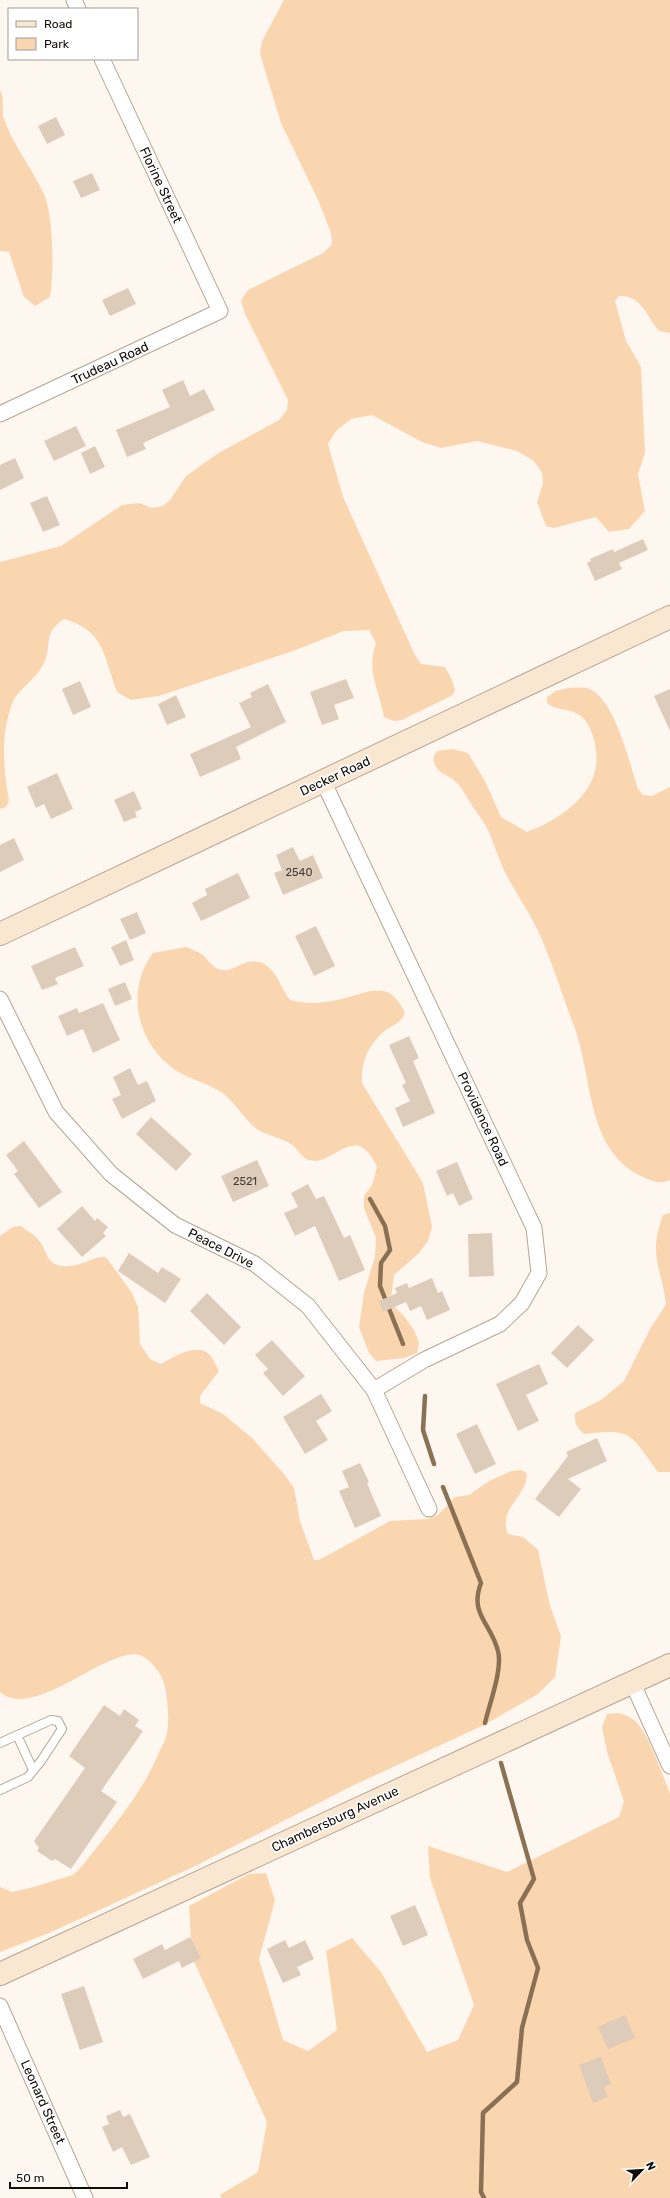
<svg xmlns="http://www.w3.org/2000/svg" width="670" height="2198" viewBox="0 0 670 2198" font-family="Rubik,sans-serif">
<rect width="100%" height="100%" fill="#fef7f0"/>
<path fill="#f9d5b0" d="M284 0H670V333L659 331C646 315 641 295 619 296L615 301 626 341 641 367 645 453 638 474 645 511 629 529 609 532 596 517 554 528 546 526 537 502 543 484 542 473 534 461 517 451 477 441 441 448 422 442 372 415 351 419 336 431 328 444 343 497 414 653 421 664 445 667 452 680 455 690 453 695 402 720 394 721 384 717C379 688 366 672 376 643L369 630 344 631 293 651 159 696 131 700 117 692C104 658 105 630 64 619 43 633 52 642 45 661 38 677 23 686 14 699 0 733 3 765 9 801L6 807 0 809V562L61 546 122 505 139 503 152 508 163 506 170 500 186 476 217 454 279 420 287 410 288 400 245 314 241 300 248 290 323 253 332 244 331 233 319 202 281 123 260 54 262 41Z
M0 90C5 99 1 110 4 119 12 143 32 169 43 192 54 214 54 273 50 297L35 306 24 297 9 252 0 251Z
M568 688C574 688 581 687 587 688 614 695 630 765 638 789L643 795 652 796 670 787V1180C661 1185 653 1181 645 1178 586 1153 593 1079 575 1029 562 995 552 960 536 927 528 911 518 896 509 880 500 864 495 846 488 830 484 822 478 814 473 807 468 800 464 791 458 784 447 772 436 776 433 758L437 751 453 749 468 753 485 781 501 817 527 832C564 818 605 789 595 745 594 737 590 727 585 720 575 707 557 712 547 703V697L556 691Z
M186 947C191 949 196 951 200 953 208 958 211 968 222 970 231 971 237 966 245 963 273 955 277 983 290 1000 307 1005 325 1003 342 999 370 992 389 979 405 1013 401 1024 390 1026 382 1033 367 1048 361 1062 362 1083L423 1183 432 1227 428 1241 419 1253 394 1275 391 1297 395 1307 404 1316 414 1330 419 1343 417 1353 404 1358 376 1361 369 1353 359 1327 364 1293 375 1256 376 1238 364 1208V1196L372 1185 377 1167C355 1119 334 1167 309 1160 302 1158 297 1148 291 1144 281 1138 270 1136 260 1131 246 1123 237 1104 224 1094 208 1082 185 1079 170 1066 136 1039 126 989 153 953Z
M670 1213V1472H658C630 1434 633 1428 584 1434 577 1428 574 1423 575 1413L601 1400 624 1381 650 1329 666 1304C661 1266 648 1255 663 1215Z
M21 1226C25 1230 32 1233 36 1237 50 1251 43 1268 70 1266 83 1265 94 1256 106 1257L132 1293 138 1307 140 1344 150 1359 161 1364C174 1357 198 1341 211 1356 214 1360 216 1366 219 1371L200 1396V1403L223 1414 252 1438 284 1474 294 1488 300 1521 314 1560H319L390 1521 428 1519 438 1515 455 1497 469 1495 489 1481 512 1471 522 1470 527 1474C526 1499 498 1507 508 1534L523 1537 538 1550 550 1606 561 1636 555 1677 538 1694 484 1725 352 1786 191 1868 49 1933 0 1952V1887L12 1892 30 1888 73 1875 82 1866C111 1829 143 1793 160 1750 163 1745 166 1739 167 1733 169 1723 168 1710 167 1700 166 1691 165 1684 161 1676 157 1668 145 1654 134 1654 98 1655 32 1720 0 1692V1236L13 1227Z
M619 1713C625 1715 630 1717 635 1721 647 1730 664 1778 670 1794V2198H221L220 2195 258 2172 267 2122 192 1957 189 1906 249 1874 266 1873 275 1900 259 1959 283 2040 308 2051 337 2030 326 1951 352 1938 381 1972 427 2052 458 2040 474 2005 430 1878 428 1846 507 1872 619 1817 624 1801 607 1752 602 1727 607 1714Z"/>
<g fill="none" stroke-linecap="round" stroke-linejoin="round">
<path stroke="#8b7154" stroke-width="4.5" d="M370 1199 385 1226 390 1250 381 1263 380 1286 403 1344
M425 1396 423 1430 434 1464
M443 1487 481 1583C469 1614 491 1623 498 1651 503 1669 489 1705 485 1723
M484 2198 481 2192 483 2113 517 2082 522 2028 538 1968 527 1940 520 1903 534 1879 501 1763"/>
</g>
<path fill="#deccba" d="M56 117 65 135 47 144 38 126Z
M92 173 100 190 81 198 73 181Z
M128 288 136 304 110 316 102 300Z
M183 380 190 396 204 389 215 410 143 443 146 449 127 457 116 430 170 407 162 390Z
M76 426 86 446 54 461 44 441Z
M95 446 105 467 90 474 81 453Z
M15 458 24 478 0 490V465Z
M47 496 60 525 43 532 30 503Z
M643 539 648 550 619 563 622 569 595 581 587 563 591 561 590 559 613 549 614 552Z
M346 679 354 698 334 705 339 719 322 725 310 692Z
M80 681 91 707 73 715 62 689Z
M268 684 286 722 236 747 241 759 200 777 190 754 251 727 239 703 252 697 250 693Z
M670 689V731L654 696Z
M176 695 186 717 167 725 158 704Z
M57 773 73 809 51 819 44 804 36 808 27 787Z
M134 791 142 809 135 812 137 817 124 822 114 800Z
M14 838 24 860 0 872V845Z
M293 847 300 861 313 855 323 878 283 895 274 873 282 870 276 855Z
M238 873 250 898 201 921 192 903 207 895 205 889Z
M137 912 146 933 130 940 120 919Z
M316 926 335 966 314 976 295 936Z
M126 940 134 960 120 966 111 947Z
M75 947 84 966 55 978 58 984 42 990 31 966Z
M125 982 132 999 115 1006 108 989Z
M103 1003 120 1040 93 1053 83 1029 67 1036 58 1016 77 1008 79 1013Z
M409 1036 419 1058 413 1061 435 1113 403 1127 395 1108 410 1101 402 1085 406 1083 389 1045Z
M130 1068 138 1085 147 1081 156 1101 122 1119 112 1099 121 1095 113 1077Z
M151 1117 192 1154 176 1171 136 1134Z
M24 1141 62 1192 39 1208 14 1174 18 1171 6 1155Z
M257 1160 269 1186 233 1202 221 1176Z
M457 1162 473 1199 459 1206 453 1193 447 1196 436 1171Z
M308 1184 316 1199 324 1196 344 1238 350 1235 365 1270 339 1281 315 1226 295 1236 284 1213 298 1207 291 1193Z
M82 1206 95 1221 97 1218 108 1227 103 1233 106 1236 82 1257 57 1229Z
M492 1233 494 1276 469 1277 468 1234Z
M129 1253 158 1273 162 1267 181 1279 165 1303 118 1271Z
M432 1278 438 1293 442 1291 450 1310 427 1320 421 1306 410 1311 406 1302 383 1312 379 1301 397 1293 395 1288 407 1283 409 1288Z
M207 1293 241 1327 224 1345 190 1311Z
M578 1325 594 1340 567 1368 551 1353Z
M272 1340 305 1376 283 1396 263 1373 268 1369 255 1355Z
M539 1364 548 1384 526 1395 539 1421 518 1431 496 1384Z
M321 1394 332 1411 316 1421 328 1440 305 1454 283 1417Z
M477 1424 496 1464 475 1474 456 1434Z
M597 1438 607 1461 568 1479 581 1489 559 1517 535 1499 568 1456 566 1452Z
M360 1463 369 1482 367 1483 381 1516 355 1528 339 1491 349 1487 342 1471Z
M104 1705 120 1716 124 1709 139 1720 135 1726 143 1731 101 1791 117 1802 71 1869 55 1859 52 1861 37 1851 39 1848 34 1841 85 1768 69 1756Z
M415 1905 428 1935 403 1946 390 1916Z
M190 1937 201 1958 182 1968 179 1961 143 1979 133 1959 162 1944 165 1950Z
M285 1940 289 1948 305 1940 314 1959 297 1967 301 1975 283 1983 267 1949Z
M84 1986 103 2042 80 2050 61 1994Z
M625 2015 635 2038 608 2049 598 2027Z
M601 2057 611 2084 604 2087 608 2097 593 2103 579 2065Z
M120 2110 123 2117 130 2114 150 2157 131 2165 122 2147 113 2152 102 2127 109 2124 106 2116Z"/>
<g fill="none" stroke-linecap="round" stroke-linejoin="round">
<defs>
<path id="lane" d="M17 1735 33 1770
M0 1743 51 1720 58 1721 62 1729 41 1761 28 1777 0 1790"/>
<path id="street" d="M74 0 78 9
M0 414 220 311 102 59
M323 781 534 1228 539 1273 522 1303 500 1324 424 1360 374 1390
M0 999 56 1112 111 1174 175 1225 255 1264 308 1306 374 1390 429 1509
M632 1682 670 1766
M0 2006 85 2198"/>
<path id="secondary" d="M0 934 670 617
M0 1974 670 1665"/>
</defs>
<use href="#lane" stroke="#b6a593" stroke-width="10"/>
<use href="#street" stroke="#b6a593" stroke-width="17"/>
<use href="#secondary" stroke="#b6a593" stroke-width="24"/>
<use href="#lane" stroke="#fff" stroke-width="8"/>
<use href="#street" stroke="#fff" stroke-width="15"/>
<use href="#secondary" stroke="#fae7d1" stroke-width="22"/>
</g>
<g text-anchor="middle" dominant-baseline="central" stroke-width="3.5" stroke-linejoin="round" paint-order="stroke">
<g font-size="11" fill="#453c33">
<text x="299" y="872">2540</text>
<text x="245" y="1181">2521</text>
</g>
<g font-size="13" fill="#120c06" stroke="#fff">
<text transform="translate(161 185) rotate(65)">Florine Street</text>
<text transform="translate(110 363) rotate(-25)">Trudeau Road</text>
<text transform="translate(335 776) rotate(-25)">Decker Road</text>
<text transform="translate(483 1119) rotate(65)">Providence Road</text>
<text transform="translate(221 1248) rotate(27)">Peace Drive</text>
<text transform="translate(335 1819) rotate(-25)">Chambersburg Avenue</text>
<text transform="translate(43 2102) rotate(66)">Leonard Street</text>
</g>
</g>
<rect x="8" y="8" width="130" height="52" fill="#ffffff" stroke="#a09e9b"/>
<rect x="16" y="21" width="20" height="6" fill="#fae7d1" stroke="#a09e9b"/>
<text x="44" y="28" font-size="12" fill="#120c06">Road</text>
<rect x="16" y="38" width="20" height="12" fill="#f9d5b0" stroke="#a09e9b"/>
<text x="44" y="48" font-size="12" fill="#120c06">Park</text>
<g transform="translate(642 2170) rotate(65)" stroke="#ffffff" stroke-width="3" paint-order="stroke">
<path d="M0-3L7 15L0 10L-7 15Z" fill="#120c06"/>
<text y="-6" font-size="11" font-weight="bold" text-anchor="middle" fill="#120c06">N</text>
</g>
<path d="M10 2182v6h117v-6" fill="none" stroke="#120c06" stroke-width="2"/>
<text x="16" y="2182" font-size="12" fill="#120c06" stroke="#ffffff" stroke-width="3" paint-order="stroke">50 m</text>
</svg>
